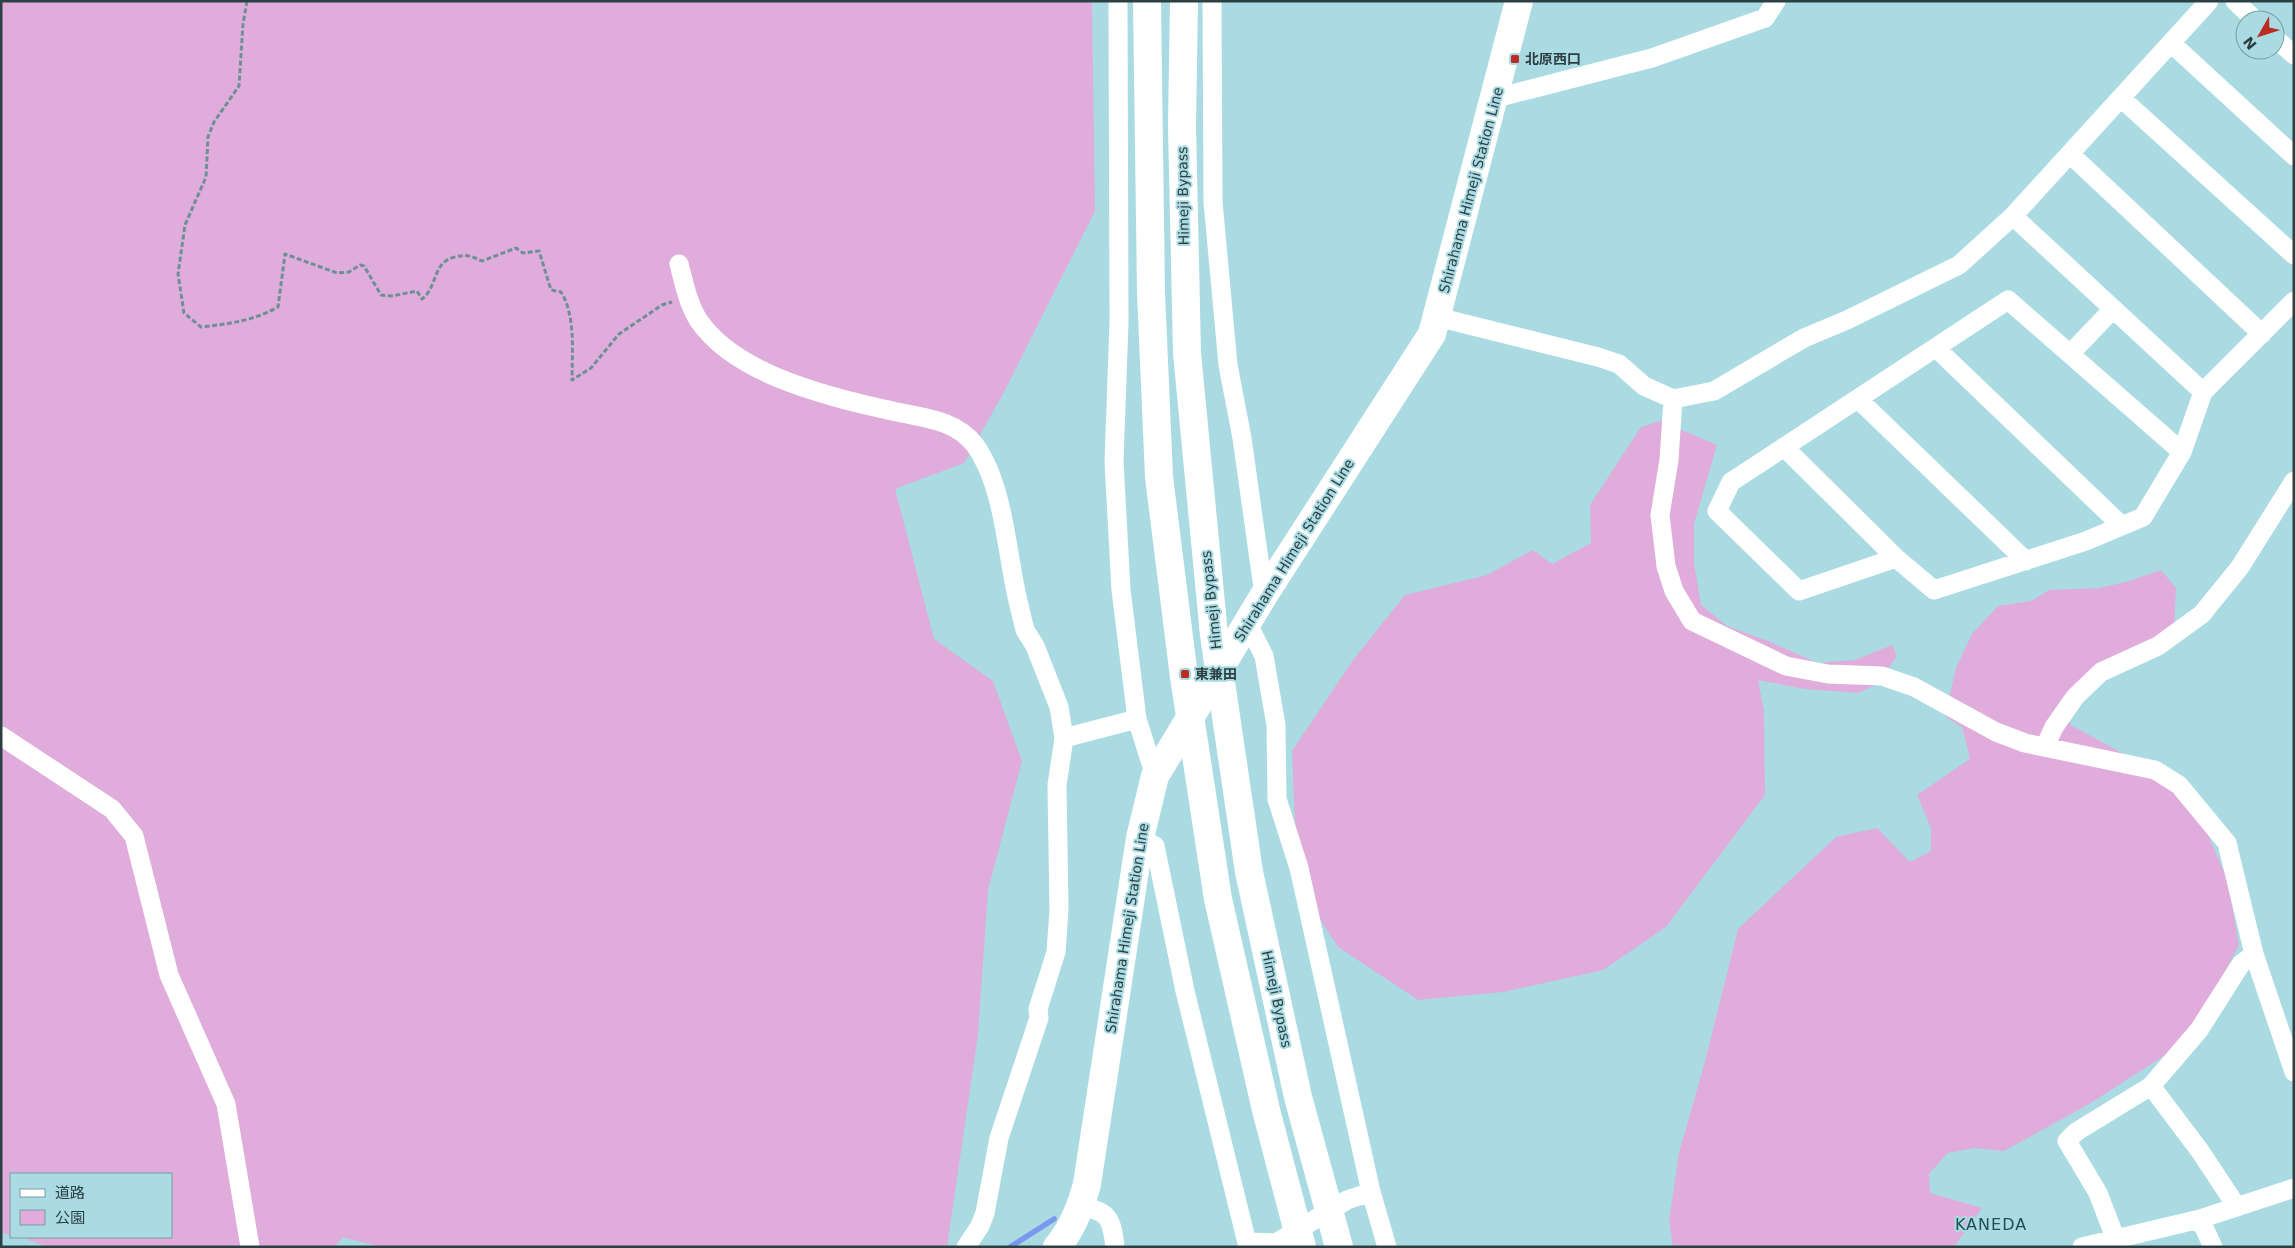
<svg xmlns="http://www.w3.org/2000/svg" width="2295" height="1248" viewBox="0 0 2295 1248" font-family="'DejaVu Sans','Noto Sans JP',sans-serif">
<rect width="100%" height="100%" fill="#aadbe3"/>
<path fill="#dfacdb" d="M1 1H1092L1095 211 1003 394 964 463 895 489 934 639 993 681 1022 761 988 890 978 1035 947 1247H380L343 1237 334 1247H48L20 1237H171V1174H11V1235L1 1233Z
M1661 421 1717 445 1694 524V563L1701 605 1727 626 1768 641 1818 663 1855 660 1892 645 1897 656 1878 684 1858 693 1805 689 1758 680 1764 711 1765 795 1666 927 1603 970 1503 992 1418 1000 1338 947 1320 919 1296 846 1292 751 1353 660 1405 595 1487 575 1533 550 1552 564 1591 543 1590 505 1641 427Z
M2161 570 2176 588 2174 628 2057 709 2071 725 2149 768 2197 809 2227 879 2239 945 2205 1009 2167 1054 2089 1104 2004 1151 1974 1148 1948 1153 1929 1174 1930 1193 1982 1208 1954 1247H1673L1669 1221 1679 1153 1704 1065 1738 929 1836 837 1877 828 1910 862 1931 851V828L1917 795 1970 759 1962 727 1945 716 1956 668 1972 634 1998 606 2031 601 2049 590 2099 588 2126 582Z"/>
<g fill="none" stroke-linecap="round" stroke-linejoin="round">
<path stroke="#7a98ed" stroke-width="5.5" d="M1010 1247 1054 1219"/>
<path stroke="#6d9095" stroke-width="3" stroke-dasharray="5 2.5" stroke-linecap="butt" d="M247 1 243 24 239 86 214 122 208 137 206 177 185 225 178 274 184 313 201 327C228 324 253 321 278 307L285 254 337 273 349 272 360 265 364 266 381 295 392 296 417 291 422 299C438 287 432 262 455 257 466 254 471 256 482 261L516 248 523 253 539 251 551 290 561 292C576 316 572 353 572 380L591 368 619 334 662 305 672 302"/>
<path stroke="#fff" stroke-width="19" d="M1118 1 1119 322 1114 462 1121 590 1137 719 1155 776
M1212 1 1213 202 1228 365 1242 438 1264 595
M2235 1 2255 20
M2275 38 2294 55
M2171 43 2294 156
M1496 98 1652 58 1765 18 1776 1
M2121 98 2294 255
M2070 154 2262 334
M2013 216 2203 392
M679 264C684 283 688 304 699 321 738 377 834 398 897 412 925 418 956 420 975 445 1001 481 1006 540 1014 582 1017 598 1021 614 1025 630L1035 646 1059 707 1064 738 1057 785 1059 910 1056 952 1038 1009 1039 1018 999 1138 985 1213 980 1226 966 1247
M1437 317 1598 357 1619 364 1644 386 1673 399 1714 391 1804 338 1847 320 1959 265 2013 216 2209 1
M1936 348 2122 526
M2070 354 2113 309
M1673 399 1669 460 1660 515 1666 566 1674 591 1692 621 1786 666 1828 674 1882 676 1914 687 1996 732 2025 743 2155 770 2179 785 2227 843 2254 954 2294 1072
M1858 399 2026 561
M1784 447 1896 558
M2182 452 2008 300 1731 482 1717 511 1799 591 1896 558 1934 590 2086 541 2143 517 2182 452 2203 392 2294 301
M1247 622 1264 656 1276 725 1277 799 1299 868 1371 1192 1387 1247
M1 736 112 809 134 836 169 975 226 1104 250 1247
M1064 738 1137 719
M2045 747 2054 727 2075 697 2101 672 2158 646 2202 614 2240 567 2294 481
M1140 838 1155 846 1185 991 1248 1247
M2151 1086 2200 1151 2237 1207
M1081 1207C1109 1210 1112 1220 1115 1247
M2200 1219 2213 1247
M2116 1240 2098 1193 2067 1141 2076 1132 2151 1086 2199 1030 2241 964 2254 954
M1247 1242 1276 1243 1347 1200 1371 1192
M2082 1247 2200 1219 2294 1188"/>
<path stroke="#fff" stroke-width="28" d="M1057 1247C1073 1228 1081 1207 1087 1184L1140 838 1155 776 1264 595 1432 334 1519 1"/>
<path stroke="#fff" stroke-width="28" d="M1147 1 1151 292 1159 477 1184 677 1218 899 1266 1110 1302 1247
M1184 1 1182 126 1187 353 1214 635 1249 872 1298 1097 1339 1247"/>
</g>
<g fill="#ba2c24" stroke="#aadbe3" stroke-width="2">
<rect x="1510" y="54" width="10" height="10" rx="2.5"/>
<rect x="1180" y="669" width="10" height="10" rx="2.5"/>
</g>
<g text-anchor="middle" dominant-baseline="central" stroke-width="4" stroke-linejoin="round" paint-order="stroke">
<g font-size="14" font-weight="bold" fill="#2c4043" stroke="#aadbe3" text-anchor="start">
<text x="1525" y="59">北原西口</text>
<text x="1195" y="674">東兼田</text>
</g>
<g font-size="14" fill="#2c4043" stroke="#aadbe3">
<text transform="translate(1471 190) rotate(-75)">Shirahama Himeji Station Line</text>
<text transform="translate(1183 196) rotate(-91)">Himeji Bypass</text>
<text transform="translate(1294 550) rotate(-58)">Shirahama Himeji Station Line</text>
<text transform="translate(1211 600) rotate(-96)">Himeji Bypass</text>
<text transform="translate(1127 928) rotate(-81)">Shirahama Himeji Station Line</text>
<text transform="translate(1277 999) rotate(78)">Himeji Bypass</text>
</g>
<g font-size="16" letter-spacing="1" fill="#1f4e55" stroke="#aadbe3">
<text x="1991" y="1224">KANEDA</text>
</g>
</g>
<rect width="2295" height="1248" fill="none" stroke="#2c4043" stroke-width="5"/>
<rect x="10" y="1173" width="162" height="65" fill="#aadbe3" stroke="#789da3"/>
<rect x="20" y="1189" width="25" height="8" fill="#ffffff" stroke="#789da3"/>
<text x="55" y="1198" font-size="15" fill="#2c4043">道路</text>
<rect x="20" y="1210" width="25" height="15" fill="#dfacdb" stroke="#789da3"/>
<text x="55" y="1223" font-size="15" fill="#2c4043">公園</text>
<g transform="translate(2260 35) rotate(231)"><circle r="24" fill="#aadbe3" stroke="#789da3"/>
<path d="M0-4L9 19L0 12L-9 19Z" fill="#ba2c24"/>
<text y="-8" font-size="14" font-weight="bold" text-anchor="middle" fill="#2c4043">N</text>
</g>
</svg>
